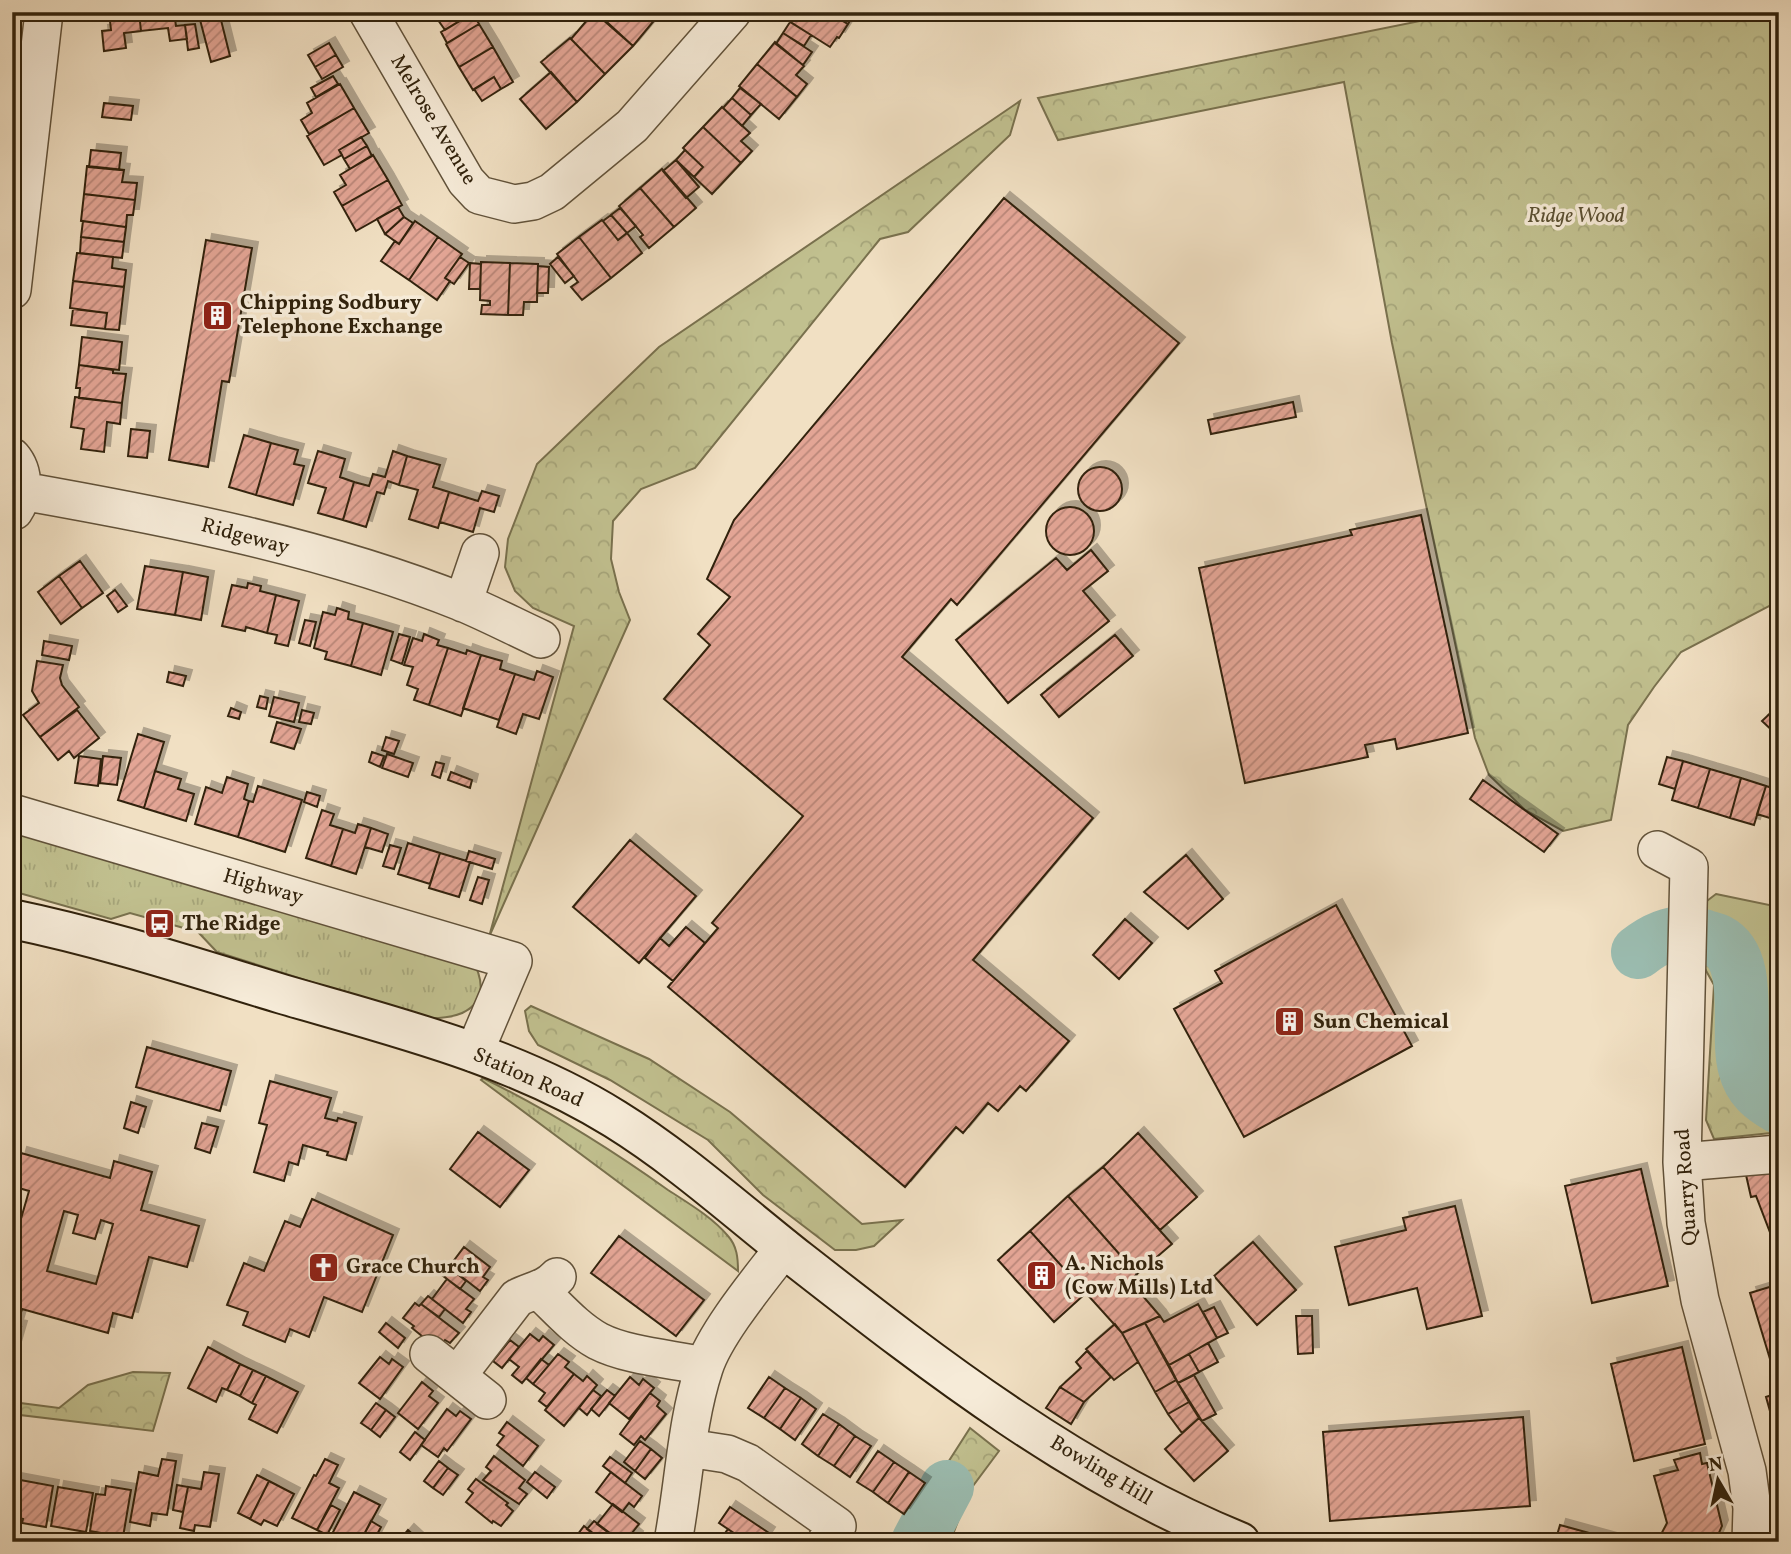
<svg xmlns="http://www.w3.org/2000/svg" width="1791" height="1554" viewBox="0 0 1791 1554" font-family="Vollkorn,serif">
<defs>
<pattern id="grass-tufts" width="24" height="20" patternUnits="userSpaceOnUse" patternTransform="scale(1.75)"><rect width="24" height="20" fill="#c1c08f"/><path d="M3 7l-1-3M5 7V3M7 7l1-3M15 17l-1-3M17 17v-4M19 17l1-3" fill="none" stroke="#a6a57a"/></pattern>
<pattern id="forest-crowns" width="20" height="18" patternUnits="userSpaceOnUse" patternTransform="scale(1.75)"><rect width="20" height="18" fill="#c1c08f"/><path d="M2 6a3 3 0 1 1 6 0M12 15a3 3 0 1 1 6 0" fill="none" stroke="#a6a57a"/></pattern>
<pattern id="building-hatch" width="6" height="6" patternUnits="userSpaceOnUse" patternTransform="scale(1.75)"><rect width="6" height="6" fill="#e3a595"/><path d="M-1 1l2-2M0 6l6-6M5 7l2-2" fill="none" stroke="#b98678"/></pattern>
<filter id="shadow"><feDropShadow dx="6" dy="-6" stdDeviation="0" flood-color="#0004"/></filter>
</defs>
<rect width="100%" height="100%" fill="#f1e0c3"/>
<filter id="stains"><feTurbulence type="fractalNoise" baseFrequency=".00286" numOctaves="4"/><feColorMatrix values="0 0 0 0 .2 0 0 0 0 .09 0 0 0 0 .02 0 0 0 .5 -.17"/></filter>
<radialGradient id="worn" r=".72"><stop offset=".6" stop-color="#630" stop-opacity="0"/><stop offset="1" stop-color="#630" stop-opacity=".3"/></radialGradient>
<path fill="url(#grass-tufts)" stroke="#79714e" stroke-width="2" d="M12 823 471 957C496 1001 469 1020 425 1018L217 952 198 932 130 913 111 919 12 891Z
M483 1078C548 1110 609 1148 668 1190 688 1203 712 1217 728 1236 737 1246 738 1258 738 1271L481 1080Z"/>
<path fill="url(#forest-crowns)" stroke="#79714e" stroke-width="2" d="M1424 12H1779V601L1681 652 1654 687 1628 725 1611 820 1563 831 1525 810 1489 775 1475 738 1392 343 1344 82 1058 140 1038 98 1425 20Z
M1020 101 1010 135 908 232 880 239 695 468 641 489 613 521 611 559 619 592 630 620 489 937 574 626 533 608 515 591 505 567 508 539 537 464 659 347Z
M1695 928 1718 931 1744 959 1763 1083 1779 1094V1135L1771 1133 1714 1139 1706 1120 1714 985 1699 958Z
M531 1006 649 1059 730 1112 862 1224 902 1220 874 1246 856 1250H835L763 1195 708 1140 610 1080 538 1045 529 1031 525 1011Z
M133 1372 170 1373 153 1431 12 1414V1402L59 1408 88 1385Z
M970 1428 999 1451 970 1490 950 1542H897Z"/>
<path fill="#c1c08f" stroke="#79714e" stroke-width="2" d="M1716 894 1779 907V1093L1764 1083 1752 1059 1749 984 1744 959 1718 931 1695 928 1699 907Z"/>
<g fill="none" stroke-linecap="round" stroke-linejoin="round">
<path stroke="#9bbdb1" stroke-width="54" d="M1638 952C1657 937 1678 928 1703 936 1708 938 1714 939 1718 941 1755 960 1735 1034 1745 1068 1750 1088 1762 1097 1779 1107
M918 1542 947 1487"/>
</g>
<path fill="url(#building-hatch)" stroke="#31220c" stroke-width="2" fill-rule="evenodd" filter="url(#shadow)" d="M109 12H139L141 31 124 33 126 48 104 51 102 31 111 30Z
M139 12H174L176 26 185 25 187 39 170 41 168 28 141 31Z
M198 12H248L221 20 230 56 211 62Z
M269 12H290L291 15 271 20Z
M450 12H472L473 13 445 30 438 20Z
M594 12 633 46 605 74 571 39Z
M596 12H652L657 17 633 46Z
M794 12H828L848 24 839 38 837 37 830 47 789 21Z
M828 12H855L848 24Z
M473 13 479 24 447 43 441 32Z
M790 22 811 35 804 46 783 33Z
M195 24 199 48 188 50 185 25Z
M479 24 493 47 459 67 446 44Z
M783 33 812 52 803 65 776 44Z
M570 38 605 74 577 102 541 62Z
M775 42 804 66 796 75 807 84 797 97 757 64Z
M329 43 336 55 315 67 308 55Z
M493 47 513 82 501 89 494 77 473 90 459 67Z
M336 55 343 67 322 79 315 67Z
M757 64 797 97 779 119 739 86Z
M551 72 577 102 546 129 520 99Z
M333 76 338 84 316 97 311 88Z
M494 77 501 89 482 101 474 89Z
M340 84 354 108 309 134 301 120 312 113 307 103Z
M740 88 761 104 751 115 732 98Z
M732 98 751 115 742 126 723 108Z
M104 103 133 106 131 120 102 117Z
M722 107 750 133 741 141 752 151 741 163 703 127Z
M354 108 369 133 339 150 342 155 324 165 307 136Z
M703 127 741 163 712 194 694 177 703 167 683 148Z
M361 137 367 146 344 159 339 150Z
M367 146 372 156 350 169 344 159Z
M91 150 121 153 119 170 89 167Z
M685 150 703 167 694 177 676 160Z
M373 155 388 180 342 206 334 192 346 185 340 175Z
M676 160 699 187 686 198 663 171Z
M87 166 124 170 122 182 137 183 135 200 84 194Z
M662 169 696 208 674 227 640 188Z
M388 180 402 205 356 231 342 206Z
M640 188 674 227 649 248 640 237 643 235 619 206Z
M84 194 135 200 133 215H127L126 227 81 221Z
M1004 198 1179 343 957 605 951 599 902 657 1093 818 973 960 1069 1041 1026 1091 1020 1086 998 1111 988 1103 963 1133 956 1127 905 1187 668 987 718 928 712 923 803 816 664 699 710 645 698 634 730 597 707 579 734 520Z
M398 207 404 217 385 234 377 219Z
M620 208 636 226 627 233 611 215Z
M611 215 627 233 618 240 603 221Z
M404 217 413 223 399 244 385 234Z
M602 220 618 240 627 233 642 253 611 278 579 237Z
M83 221 126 227 124 242 81 237Z
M415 221 438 237 409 280 381 261 395 241 399 244Z
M81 237 124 242 122 258 80 253Z
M438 237 462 254 445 278 450 281 437 300 409 280Z
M579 237 611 278 582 300 571 287 578 282 557 254Z
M206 240 252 248 229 382 222 381 208 467 169 460Z
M77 253 113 257 112 268 126 270 124 287 73 281Z
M460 257 469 263 454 284 445 278Z
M558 257 574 276 565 283 550 264Z
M481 262 510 263 508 315 481 314 482 305H490V301L480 300Z
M470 263 481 264 480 289H469Z
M510 263 538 264 537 302H524L523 315H508Z
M538 266 549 267 548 293H537Z
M73 281 124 287 119 330 105 329 107 313 70 308Z
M73 309 107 313 105 329 71 325Z
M82 337 122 342 119 370 79 365Z
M79 365 113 370V373L126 374 122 403 79 398 80 388H76Z
M75 397 122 403 120 424 107 422 104 452 81 449 84 429 71 427Z
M1293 402 1296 417 1211 434 1208 420Z
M131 429 150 431 147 458 128 456Z
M244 435 271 443 256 495 229 487Z
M271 443 298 450 294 464 304 466 293 505 256 495Z
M318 451 345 459 340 477 354 482 343 520 318 513 326 488 308 483Z
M393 451 407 456 399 485 388 481 384 494 377 492 366 527 343 520 354 482 369 486 373 474 385 477Z
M407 456 440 465 433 487 449 492 438 528 409 519 418 490 399 485Z
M1078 489a22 22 0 1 1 44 0a22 22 0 1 1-44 0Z
M482 491 499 496 494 512 480 508 473 532 440 522 449 492 478 501Z
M1046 531a24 24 0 1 1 48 0a24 24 0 1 1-48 0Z
M1421 515 1468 733 1397 749 1395 739 1365 745 1368 757 1245 783 1199 568 1352 535 1350 530Z
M1091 550 1108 571 1083 591 1109 621 1008 703 956 640 1056 558 1067 570Z
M80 561 103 593 82 608 59 576Z
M145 566 183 572 175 615 137 609Z
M183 572 208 577 201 620 175 615Z
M59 576 82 608 61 624 38 592Z
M248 583 261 586 260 591 276 595 267 633 246 627 245 631 222 626 232 585 247 588Z
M115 590 127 606 118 612 107 596Z
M276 595 299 601 288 646 275 643 277 635 267 633Z
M337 608 349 612 348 619 363 623 351 666 325 659 327 652 314 648 323 612 335 615Z
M305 620 316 622 310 646 299 643Z
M363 623 393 632 381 675 351 666Z
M399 634 410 637 402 664 391 660Z
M424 634 439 640 437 645 448 648 429 705 414 700 418 689 407 685 413 667 404 665 413 638 422 641Z
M1115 635 1133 656 1059 717 1041 695Z
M44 641 72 646 69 660 42 655Z
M448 648 466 654 467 650 481 655 461 716 429 705Z
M481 655 502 661 500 669 515 674 499 720 463 708Z
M37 661 63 665 60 678 62 685 79 707 40 737 23 715 39 703 32 691Z
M537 671 553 677 539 719 523 714 516 734 497 727 515 674 534 680Z
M169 672 186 676 183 686 167 682Z
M260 696 268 698 266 709 257 707Z
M274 697 299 703 294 722 269 716Z
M1779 705V737L1762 721Z
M231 708 241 712 239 719 228 716Z
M77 710 99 738 74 758 69 751 58 760 40 737Z
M302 710 314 713 311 724 299 722Z
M277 722 301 729 294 749 271 742Z
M138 734 164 742 144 808 118 800Z
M386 737 399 741 394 754 382 750Z
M372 752 384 756 380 767 369 762Z
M387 754 413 763 408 777 382 768Z
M79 756 101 759 98 786 75 783Z
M103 756 121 758 117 785 100 783Z
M1667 757 1683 761 1675 789 1659 784Z
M1683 761 1710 769 1698 808 1672 800Z
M436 762 444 764 440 778 432 775Z
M1710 769 1741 778 1730 818 1698 808Z
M155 771 181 779 178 789 194 794 186 821 144 808Z
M451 772 472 780 470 788 448 780Z
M227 777 248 784 244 799 249 801 238 837 195 824 206 787 222 793Z
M1741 778 1766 786 1754 825 1730 818Z
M1483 780 1558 834 1544 852 1470 799Z
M258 786 302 800 285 852 238 837 249 801 253 802Z
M1766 786 1779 790 1773 819 1757 814Z
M307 792 320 796 317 807 304 802Z
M322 810 334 814 330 825 343 829 331 866 306 858Z
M358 824 371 828 356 874 331 866 343 829 355 833Z
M371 828 388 834 382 852 365 847Z
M630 840 696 896 639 963 573 907Z
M408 843 440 853 430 884 398 874Z
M390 845 401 848 394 869 383 866Z
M469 851 495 859 492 869 466 861Z
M440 853 470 862 459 897 429 888Z
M1186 855 1223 899 1188 929 1144 892Z
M478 877 489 880 482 904 470 900Z
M1336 905 1412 1046 1244 1137 1174 1009 1222 983 1215 971Z
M1125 919 1152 943 1119 979 1093 955Z
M686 927 705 943 673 981 645 958 660 938 669 946Z
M147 1047 231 1071 220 1111 136 1087Z
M270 1081 331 1098 325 1118 337 1121 338 1118 356 1123 346 1160 327 1155 328 1152 303 1145 298 1165 289 1162 284 1181 254 1172 267 1125 259 1123Z
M131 1102 146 1107 138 1133 124 1128Z
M202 1123 218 1127 210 1153 195 1148Z
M478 1132 529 1170 500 1207 450 1169Z
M1138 1133 1197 1197 1160 1230 1103 1167Z
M21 1153 110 1178 114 1161 152 1172 141 1210 199 1226 187 1267 149 1257 132 1318 113 1313 108 1333 22 1309 17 1326 21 1327 12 1358V1250L29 1191 12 1186ZM64 1211 78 1215 73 1233 95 1239 101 1220 113 1224 96 1284 47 1271Z
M1779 1166V1247L1776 1248 1756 1196 1751 1197 1746 1175Z
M1103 1167 1172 1244 1137 1274 1068 1196Z
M1641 1169 1668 1286 1592 1303 1565 1186Z
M1068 1196 1137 1274 1130 1281 1160 1316 1122 1333 1030 1231Z
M312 1199 393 1235 362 1312 324 1297 309 1337 290 1329 285 1342 243 1325 248 1312 227 1305 244 1263 264 1271 285 1221 300 1227Z
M1455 1206 1482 1316 1427 1329 1417 1288 1349 1305 1335 1247 1406 1230 1403 1218Z
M1030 1231 1086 1293 1054 1322 998 1260Z
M619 1236 704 1300 676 1336 591 1273Z
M1253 1242 1296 1290 1257 1325 1214 1276Z
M464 1247 490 1267 483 1277 488 1280 480 1291 449 1267Z
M449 1267 466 1281 460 1289 442 1275Z
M447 1279 474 1299 466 1309 471 1312 463 1323 432 1299Z
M1779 1284V1356L1770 1359 1750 1293Z
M428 1296 445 1309 439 1317 421 1304Z
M415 1303 419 1306 421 1304 459 1333 450 1343 445 1340 438 1349 412 1328 414 1326 403 1318Z
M1198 1304 1217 1338 1169 1365 1145 1323 1160 1316 1164 1322Z
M1214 1307 1228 1333 1217 1338 1203 1312Z
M1296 1316H1312L1313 1353 1298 1354Z
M386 1323 405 1338 398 1348 379 1332Z
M1145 1323 1176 1380 1155 1392 1122 1333Z
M1115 1324 1122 1333 1138 1362 1114 1380 1086 1349Z
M530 1334 539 1341 543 1336 554 1345 522 1383 512 1375 519 1367 509 1359Z
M510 1340 519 1347 502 1368 493 1361Z
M1208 1343 1218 1362 1199 1372 1189 1354Z
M208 1347 240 1364 227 1390 222 1388 216 1402 188 1388Z
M1682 1347 1705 1444 1634 1461 1611 1364Z
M1087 1351 1111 1377 1084 1402 1060 1387 1081 1368 1076 1362Z
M558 1354 569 1362 565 1367 574 1374 547 1407 539 1401 545 1393 533 1384Z
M1189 1354 1199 1372 1178 1383 1169 1365Z
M380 1357 389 1364 392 1359 403 1367 380 1399 359 1383Z
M541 1359 549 1365 533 1384 526 1378Z
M240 1364 253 1370 240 1396 227 1390Z
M253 1370 266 1376 252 1403 240 1396Z
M574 1374 583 1381 587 1376 597 1385 564 1426 545 1410Z
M1194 1375 1216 1414 1202 1421 1178 1383Z
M266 1376 298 1392 277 1433 249 1419 256 1405 252 1403Z
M630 1377 639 1385 643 1379 654 1388 629 1419 609 1403Z
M769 1377 785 1388 764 1418 748 1408Z
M1176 1380 1189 1402 1168 1414 1155 1392Z
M422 1382 433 1391 429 1396 438 1403 418 1429 398 1413Z
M1060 1387 1084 1402 1071 1424 1046 1408Z
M785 1388 801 1398 780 1429 764 1418Z
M1777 1388H1779V1435L1777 1436 1766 1397 1778 1393Z
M593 1390 601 1396 587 1415 579 1408Z
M607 1390 615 1396 599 1416 591 1409Z
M650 1393 660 1401 657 1406 666 1414 645 1440 641 1436 634 1445 620 1434Z
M801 1398 816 1409 795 1440 780 1429Z
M1189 1402 1199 1418 1182 1433 1168 1414Z
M376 1403 386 1410 371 1430 361 1423Z
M447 1409 456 1416 460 1411 471 1419 447 1451 444 1448 438 1457 421 1445Z
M386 1410 395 1417 380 1437 371 1430Z
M823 1414 839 1424 818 1456 802 1444Z
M1523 1417 1530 1506 1330 1521 1323 1432Z
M1199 1418 1228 1451 1194 1481 1165 1449Z
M507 1422 538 1446 523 1466 497 1445 504 1436 499 1433Z
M839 1424 855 1436 834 1466 818 1456Z
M415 1432 425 1440 410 1460 400 1452Z
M855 1436 871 1446 850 1477 834 1466Z
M640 1441 651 1449 635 1471 624 1462Z
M651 1449 662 1458 645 1479 635 1471Z
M878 1451 894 1462 873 1492 857 1482Z
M1700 1453 1702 1464 1707 1463 1722 1526 1715 1542H1657L1667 1523 1654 1476 1678 1470 1674 1460Z
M494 1456 525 1480 519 1488 527 1494 519 1504 483 1480 491 1471 486 1467Z
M610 1457 632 1473 625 1483 603 1466Z
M162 1459 176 1461 167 1515 152 1513 150 1526 130 1522 139 1472 158 1476Z
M325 1459 338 1465 329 1483 339 1488 317 1530 292 1518 314 1475 316 1476Z
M439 1461 448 1468 433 1488 424 1481Z
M894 1462 909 1472 888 1503 873 1492Z
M448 1468 458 1475 443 1495 433 1488Z
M204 1472 219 1474 210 1527 195 1525 194 1531 180 1528 188 1487 201 1489Z
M535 1472 555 1487 547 1498 527 1482Z
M611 1472 642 1496 634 1507 629 1503 622 1512 596 1492Z
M909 1472 925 1483 904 1514 888 1503Z
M257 1475 269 1481 250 1519 238 1513Z
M15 1479 53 1486 46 1527 22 1523 23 1519 12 1516Z
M476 1479 508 1503 506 1505 513 1511 501 1526 493 1521 492 1523 466 1502 473 1493 468 1489Z
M269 1481 294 1494 277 1526 264 1520 261 1525 250 1519Z
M177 1485 188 1487 183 1512 173 1510Z
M106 1486 131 1490 123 1537 90 1531 96 1494 105 1495Z
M58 1487 93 1493 86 1532 51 1526Z
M354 1492 380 1505 360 1542H347L332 1534Z
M613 1504 639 1524 632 1533 637 1537 634 1542H621L597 1524Z
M331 1505 340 1510 327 1535 317 1530Z
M730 1507 769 1533 763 1542H747L719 1523Z
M371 1521 381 1527 373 1542H360Z
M594 1521 615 1537 611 1542H604L587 1529Z
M1560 1525 1622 1542H1555Z
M584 1526 604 1542H572Z
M728 1529 747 1542H719Z
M408 1530 421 1542H398Z"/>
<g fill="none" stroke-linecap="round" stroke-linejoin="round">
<defs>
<path id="street" d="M368 12 466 181 479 195 514 204 533 201 552 192 632 126 732 12
M12 290 44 12
M12 457C25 472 24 496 14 511
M22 491C169 517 325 547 464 603 490 614 515 627 541 639
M463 603 480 553
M12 813 513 961 474 1053
M1657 850 1689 867 1682 1162 1686 1223 1700 1300 1747 1471 1752 1508 1751 1542
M1682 1162 1779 1154
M540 1291C558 1308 576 1329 598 1341 627 1356 672 1359 704 1366
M429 1354 487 1400
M457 1376 517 1298C532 1290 545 1290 557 1277
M688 1448 727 1454 748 1463 837 1526 826 1542
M673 1542C684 1484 686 1423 704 1368 715 1333 761 1278 784 1248"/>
<path id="secondary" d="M12 919C104 938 193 967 282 994 396 1027 514 1056 615 1119 681 1160 738 1212 799 1260 936 1367 1077 1476 1240 1542"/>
</defs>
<use href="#street" stroke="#61523a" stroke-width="40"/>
<use href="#secondary" stroke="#31220c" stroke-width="42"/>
<use href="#street" stroke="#f6ebd8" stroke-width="37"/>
<use href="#secondary" stroke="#f6ebd8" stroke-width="38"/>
</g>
<defs>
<symbol id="building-square" viewBox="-11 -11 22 22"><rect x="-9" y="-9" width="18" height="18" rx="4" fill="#8f2418" stroke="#f6ebd8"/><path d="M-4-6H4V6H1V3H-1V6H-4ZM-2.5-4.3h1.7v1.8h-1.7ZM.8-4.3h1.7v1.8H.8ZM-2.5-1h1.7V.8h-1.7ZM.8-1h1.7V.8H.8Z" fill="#fff"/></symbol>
<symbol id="bus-square" viewBox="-11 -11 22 22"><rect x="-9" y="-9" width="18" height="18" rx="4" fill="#8f2418" stroke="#f6ebd8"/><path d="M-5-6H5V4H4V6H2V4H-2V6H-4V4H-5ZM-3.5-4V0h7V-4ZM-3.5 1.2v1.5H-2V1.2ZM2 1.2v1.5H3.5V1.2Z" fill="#fff"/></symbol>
<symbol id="church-square" viewBox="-11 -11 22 22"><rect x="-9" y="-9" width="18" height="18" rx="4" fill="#8f2418" stroke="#f6ebd8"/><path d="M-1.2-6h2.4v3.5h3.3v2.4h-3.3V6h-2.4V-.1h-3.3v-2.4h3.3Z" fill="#fff"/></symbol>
</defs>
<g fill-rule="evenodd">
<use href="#building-square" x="200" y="298" width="35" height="35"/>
<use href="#bus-square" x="142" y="906" width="35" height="35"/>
<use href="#building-square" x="1272" y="1004" width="35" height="35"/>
<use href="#church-square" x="306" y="1250" width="35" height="35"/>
<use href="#building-square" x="1024" y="1258" width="35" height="35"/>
</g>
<g text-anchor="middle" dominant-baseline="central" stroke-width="7" stroke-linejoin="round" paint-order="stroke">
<g font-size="21" fill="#31220c" stroke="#f6ebd8">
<text transform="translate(433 120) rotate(59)">Melrose Avenue</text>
<text transform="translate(245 537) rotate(15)">Ridgeway</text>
<text transform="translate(263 887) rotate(16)">Highway</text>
<text transform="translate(528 1078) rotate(24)">Station Road</text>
<text transform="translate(1687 1187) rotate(-94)">Quarry Road</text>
<text transform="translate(1101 1471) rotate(31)">Bowling Hill</text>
</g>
<g font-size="21" font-style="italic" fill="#5c5133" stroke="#f6ebd8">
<text x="1576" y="216">Ridge Wood</text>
</g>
<g font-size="21" font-weight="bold" fill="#31220c" stroke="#f6ebd8" text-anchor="start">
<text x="240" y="303">Chipping Sodbury<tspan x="240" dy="24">Telephone Exchange</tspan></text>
<text x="182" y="924">The Ridge</text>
<text x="1313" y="1022">Sun Chemical</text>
<text x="1065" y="1264">A. Nichols<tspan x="1065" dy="24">(Cow Mills) Ltd</tspan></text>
<text x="346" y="1267">Grace Church</text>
</g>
</g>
<rect width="1791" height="1554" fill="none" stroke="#f1e0c3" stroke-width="42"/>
<rect x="14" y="14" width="1763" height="1526" fill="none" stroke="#31220c" stroke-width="3.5"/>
<rect x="21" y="21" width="1749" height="1512" fill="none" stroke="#31220c" stroke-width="2"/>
<g transform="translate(1718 1480) rotate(351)" stroke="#f6ebd8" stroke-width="5" paint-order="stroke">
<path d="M0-5L12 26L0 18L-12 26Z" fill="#31220c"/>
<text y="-10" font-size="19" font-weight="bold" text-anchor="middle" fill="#31220c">N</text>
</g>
<rect width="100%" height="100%" filter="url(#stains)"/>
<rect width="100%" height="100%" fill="url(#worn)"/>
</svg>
